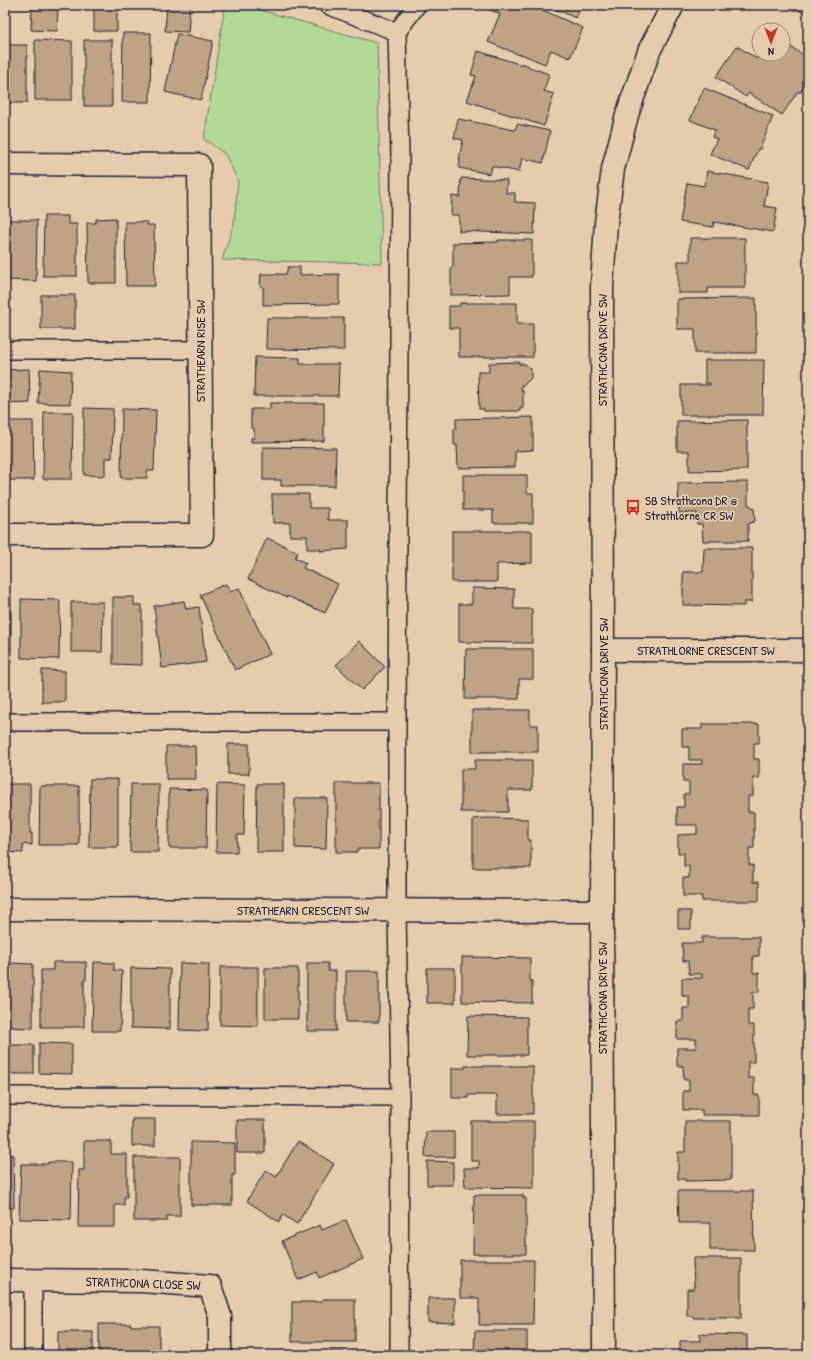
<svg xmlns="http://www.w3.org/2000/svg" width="813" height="1360" viewBox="0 0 813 1360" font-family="'Patrick Hand',sans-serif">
<rect width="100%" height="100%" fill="#e4ccad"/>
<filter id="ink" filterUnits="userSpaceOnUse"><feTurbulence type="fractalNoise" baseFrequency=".025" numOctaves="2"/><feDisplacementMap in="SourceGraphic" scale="8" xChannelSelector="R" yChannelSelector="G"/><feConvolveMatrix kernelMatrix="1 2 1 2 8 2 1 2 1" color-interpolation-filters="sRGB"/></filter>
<g filter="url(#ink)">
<path fill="#b4d994" stroke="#6b7e68" d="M225 5H242L377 43 382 263 222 260 234 223 238 181 225 154 204 139Z"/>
<path fill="#bea386" stroke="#22223b" d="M32 5H58L57 31 31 30Z
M94 5H117V31H94Z
M167 5H190L188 32 165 31Z
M490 5H531L583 28 570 58 551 50 545 64 521 54 520 55 488 42 500 14 488 9Z
M546 5H582L576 18Z
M794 5H808V11L807 10 803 14Z
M123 33H151L150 102H122Z
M177 34 213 41 201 100 165 92Z
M35 40 72 41V100H35Z
M84 40H112V106H84Z
M783 42 808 58V80L800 93 798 91 782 115 749 93 746 97 716 77 737 46 757 59 760 54H783Z
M5 45H27V103H5Z
M478 51 522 65V63L529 66V67L549 74 544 91 554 94 544 126 467 101 476 76 471 75Z
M704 88 773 116 760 149H758L749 170 710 154 717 139 712 137 715 130 690 120Z
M458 119 515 130 517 124 550 131 543 163 522 158 519 172 492 166 490 174 459 168 460 159H459L463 140 454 138Z
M707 171 768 182 764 206 777 208 773 232 714 222 713 227 680 222 687 183 704 186Z
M461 178 507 180 506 193H515V202L535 203 534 234 459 231V215H451L452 196 460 197Z
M44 216H68V224H77V276H43Z
M116 218V283H88L87 223H96V219Z
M5 220H37L36 281 5 280Z
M125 222H147V225H154L155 286H126Z
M690 238H745V288H708V293H678V261H690Z
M498 240H532V277H510V294L451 295V267H453V243L498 242Z
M288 267H300V275L339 274V304L263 305V287L260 286 261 274H286Z
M41 295H75V329H41Z
M756 298V353H695V329H677V299Z
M460 303H517V324H533V357H459V328H449V306H460Z
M267 318H344V350L266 349Z
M255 357 300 358V364H339L338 396H254Z
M705 360H764L763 415H681V385H710V383H705Z
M519 362V364H525L531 369V378L524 385H521V390H523V408H520V411H484V409H479L478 372H489V363Z
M29 369 30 403 5 404V370Z
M40 369 71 371 70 404 38 403Z
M270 403H324V441L251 442V438H254V428H251V409H270Z
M84 408 113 409 112 458H105V476L84 475Z
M122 409 156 410 154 471H147V478H121Z
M44 412H73L72 479H43Z
M533 417V450L515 451V467L458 468 457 445H454V429H456V419Z
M747 420V470L689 471V451H677V421Z
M5 421H33L34 480H5Z
M263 447 336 448 335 486H281V480H263Z
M463 475H527V493H533V523H493V510H463Z
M748 482V505H750L754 509 755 521 748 524V541H703L702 524H697V513H679L678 483Z
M272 494H309V508H328V520H348V549L320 551V549H307V536H290V523H273Z
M452 531H532V563L497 564V582H452Z
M267 538 298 552 295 558 306 563 303 568 338 584 325 613 287 596V598L248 579Z
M704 548H752V602H744V606L683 605V572H703Z
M226 584 230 592 239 588 270 654 235 670 200 595Z
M472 588 514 589V609H532V643L459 642V604H472Z
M5 595H11V663H5Z
M113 597H134V605H142V665L113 664Z
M21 599 60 600 59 659 21 658Z
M184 601 186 609 199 607 206 662 162 668 154 606Z
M71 602H103L102 652H71Z
M359 641 385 667 362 690 336 665Z
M466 649H533V679H519V699H465Z
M42 670 65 671V702H42Z
M472 710H530V725H538V752H472Z
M702 724H759V743H754V759H759V778H753V796H748V812H754V848H749V865H753V882H759V901H702V896H683V878H689V866H684V853H678V835L697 834V825H677V807H684V794H689V782H683V764H702V760H689V747H682V729H702Z
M228 744H249V774H228Z
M166 746H195L196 779H166Z
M475 760H532V790H508V812H461V769H475Z
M90 779H118V847H89Z
M336 783H379V849H357V852H336Z
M5 784H30V833H32V845L23 844V853L5 852Z
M131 784H159L158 852H130Z
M217 784 245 785 244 835H237V852H216Z
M257 784H284V852H256Z
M40 786H79V845H39Z
M169 789 207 790 206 848H169Z
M295 798H327L326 849 295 848Z
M487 818 528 819V840H531V868H473V819Z
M678 911H691V929H678Z
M702 937H759V956H753V973H759V992H753V1009H748V1025H754V1062H748V1078H754V1095H759V1115H702V1110H683V1091H689V1080H684L683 1066H677V1048H696V1039H677V1021H683V1008H689V996H682V978H702V974H689L688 961H683L682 943H702Z
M462 957 530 958V981H532V1003L462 1002Z
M53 962H86V980H84V1027H41V970H53Z
M94 962 114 963V970L122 971 120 1031H92Z
M10 963 33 964V1028L5 1027V967H10Z
M180 963 209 964 208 1031 179 1030Z
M307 963H328V971H336V1031H307Z
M220 967H258V1026L220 1025Z
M131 968 170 969V1029L131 1028Z
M265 968H298V1019H265Z
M427 968H455V1003H427Z
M346 971H379V1022H346Z
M468 1016 527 1017V1055H467Z
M39 1043 72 1044V1074L39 1073Z
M6 1045H34V1074H6Z
M465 1066H533V1114H497V1095H468V1098H452V1068H465Z
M132 1119H155V1146H132Z
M237 1120H265V1153H237Z
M471 1121H534V1188L465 1187 464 1168H479V1161H471Z
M685 1121H731V1180L685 1181V1179H678V1152H685Z
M426 1132H454V1157H425Z
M84 1141H111V1154H127V1197H124V1205H115V1227H78L79 1170H84Z
M298 1141 334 1164 297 1224 283 1215 279 1222 247 1201 266 1170 276 1177Z
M191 1142 235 1143V1175H232V1205H191Z
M5 1155H13L14 1208H5Z
M134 1157H180V1216H167V1221H134Z
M427 1161 453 1162V1185H427Z
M48 1162H72L71 1220 19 1219 21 1164H48Z
M678 1191H753L754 1250H710V1223H679Z
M474 1195H523V1198H526V1254H473Z
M346 1220 363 1259 319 1278 317 1272 298 1280 282 1241 320 1225 322 1230Z
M693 1258H741V1318H693V1316H687V1289H694Z
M460 1260H534L533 1325H479V1298H460Z
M428 1298H455V1323L428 1322Z
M322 1299H355V1342H292V1302H322Z
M99 1324H131V1326H159V1355H99Z
M475 1331H527V1355H474Z
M58 1332H93V1355H58Z
M700 1334 747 1335V1355H680V1341H700Z
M273 1352H344V1355H273Z"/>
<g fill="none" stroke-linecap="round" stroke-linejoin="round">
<defs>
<path id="service" d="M327 5 397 32
M5 350H200
M5 722H397
M5 1096 400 1097
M33 1355V1280
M399 1355 400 1097 397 911V722L400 157 397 32 417 5"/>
<path id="minor" d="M5 164 199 165 202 535H5
M603 650H808
M5 909 602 911
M5 1280 141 1281 210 1286 220 1316V1355"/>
<path id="tertiary" d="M604 1355 602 911 603 650 602 286 606 223 613 169 627 115 649 51 673 5"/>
</defs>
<use href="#service" stroke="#22223b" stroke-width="20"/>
<use href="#minor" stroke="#22223b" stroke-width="25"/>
<use href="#tertiary" stroke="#22223b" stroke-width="25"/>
<use href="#service" stroke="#e4ccad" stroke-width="17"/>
<use href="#minor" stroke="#e4ccad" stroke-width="22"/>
<use href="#tertiary" stroke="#e4ccad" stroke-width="22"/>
</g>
</g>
<defs>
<symbol id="bus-bare" viewBox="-9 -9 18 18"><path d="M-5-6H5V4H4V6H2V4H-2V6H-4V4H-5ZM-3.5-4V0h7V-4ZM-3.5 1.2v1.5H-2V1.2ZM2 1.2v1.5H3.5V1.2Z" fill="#c8321e" stroke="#e4ccad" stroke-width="2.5" paint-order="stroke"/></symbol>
</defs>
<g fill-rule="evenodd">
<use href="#bus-bare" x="622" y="496" width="22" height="22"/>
</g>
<g text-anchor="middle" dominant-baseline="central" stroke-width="3.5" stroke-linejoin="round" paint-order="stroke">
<g font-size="13" fill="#22223b" stroke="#e4ccad">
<text transform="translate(602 350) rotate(-90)">STRATHCONA DRIVE SW</text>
<text transform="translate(200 351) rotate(-90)">STRATHEARN RISE SW</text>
<text x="706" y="650">STRATHLORNE CRESCENT SW</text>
<text transform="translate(603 674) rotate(-90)">STRATHCONA DRIVE SW</text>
<text x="303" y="910">STRATHEARN CRESCENT SW</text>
<text transform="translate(602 998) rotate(-90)">STRATHCONA DRIVE SW</text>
<text transform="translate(143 1283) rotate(2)">STRATHCONA CLOSE SW</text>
</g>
<g font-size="13" fill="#22223b" stroke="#e4ccad" text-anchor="start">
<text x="645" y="500">SB Strathcona DR @<tspan x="645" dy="15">Strathlorne CR SW</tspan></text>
</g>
</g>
<rect width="813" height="1360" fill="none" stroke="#e4ccad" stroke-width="20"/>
<rect x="10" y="10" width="793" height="1340" fill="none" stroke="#22223b" stroke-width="1.5" filter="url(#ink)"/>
<g transform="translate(771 42) rotate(180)"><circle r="19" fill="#e4ccad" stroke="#96887f"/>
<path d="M0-3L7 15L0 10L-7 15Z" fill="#c8321e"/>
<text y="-6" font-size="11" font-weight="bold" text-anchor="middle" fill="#22223b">N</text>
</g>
</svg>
